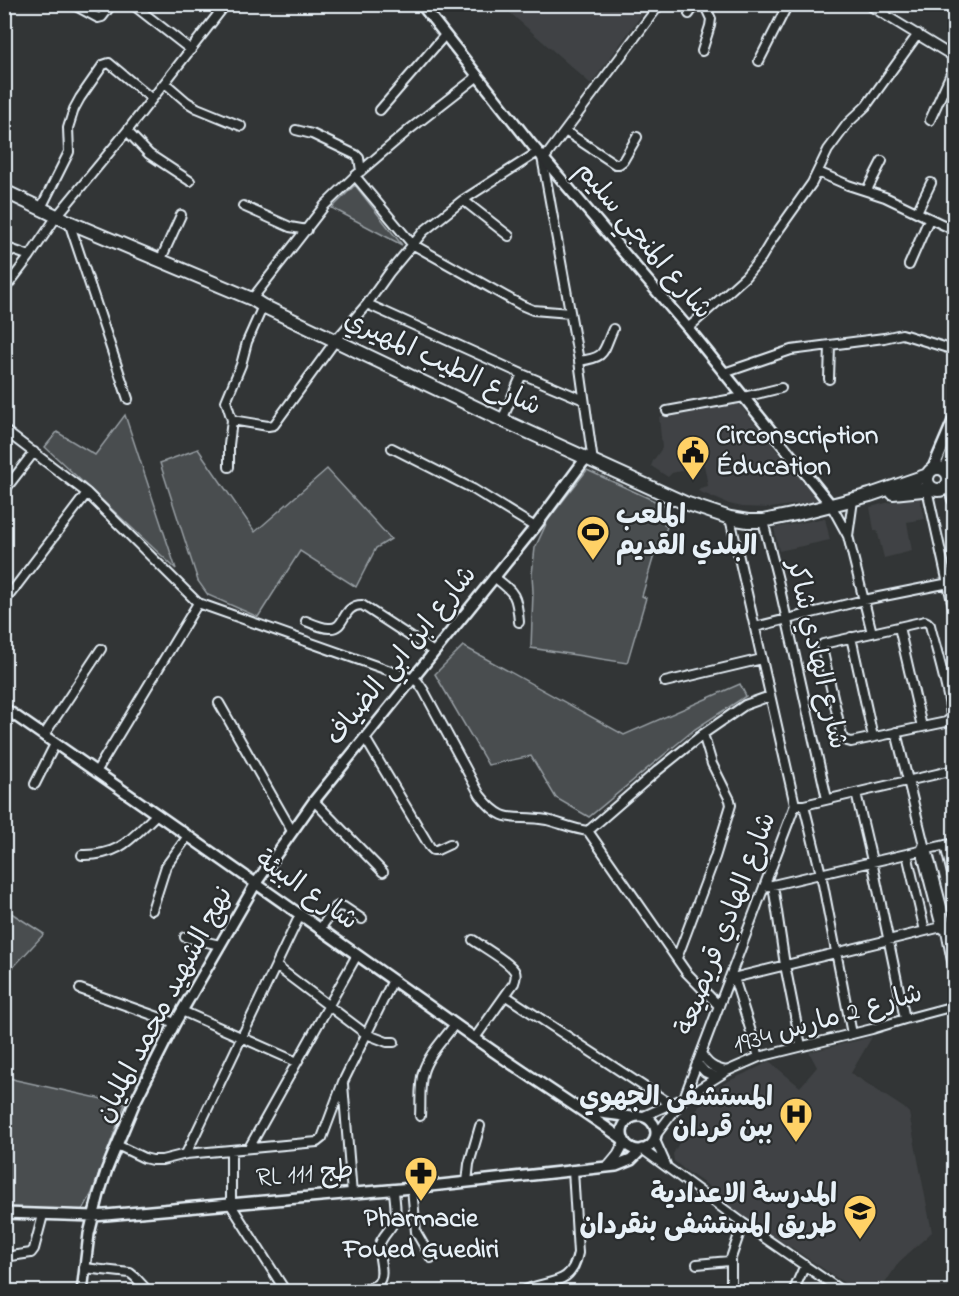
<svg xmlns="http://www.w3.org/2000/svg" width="959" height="1296" viewBox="0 0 959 1296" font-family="'Indie Flower','Playpen Sans Arabic',sans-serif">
<rect width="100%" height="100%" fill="#323536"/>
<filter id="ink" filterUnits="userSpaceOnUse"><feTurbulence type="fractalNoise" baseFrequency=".0167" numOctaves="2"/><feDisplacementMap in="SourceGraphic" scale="12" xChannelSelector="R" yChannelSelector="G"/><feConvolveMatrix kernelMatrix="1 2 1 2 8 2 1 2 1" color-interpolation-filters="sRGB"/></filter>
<g filter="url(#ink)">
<path fill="#3f4244" d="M501 5H649L591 84Z
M736 400 777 451 819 501 770 508 742 507 729 504 698 491 700 488 708 486 704 465 685 469 681 471 672 473 668 477 651 466 653 461 662 448 659 417Z
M919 495 925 519 907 522 912 551 884 558 877 530H874L870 507Z
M825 518 830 540 779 551 774 528Z
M872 1037 851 1073 904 1108 909 1113 932 1232 899 1262 880 1291H856L791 1247 790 1248 723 1204 726 1198 686 1171 674 1161 673 1154 707 1091 759 1067 769 1061 800 1087 817 1067 809 1052Z"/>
<path fill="#494d4f" stroke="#989fa4" stroke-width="1.5" d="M355 185 402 245 332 208Z
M125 415 176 569 45 447 57 432 95 455Z
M198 449 255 532 327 469 391 539 376 548 356 587 300 551 258 617 208 595 198 581 160 463Z
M587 470 670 508 664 525 667 527 660 544 657 545 642 596 646 598 627 663 531 648 533 592 532 574 535 548 548 520Z
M463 646 624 735 740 684 746 696 695 729 589 817 556 798 531 756 488 765 435 674Z
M5 909 44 934 5 976Z
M5 1076 16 1080 125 1104 92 1193 85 1206 80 1212 5 1208Z"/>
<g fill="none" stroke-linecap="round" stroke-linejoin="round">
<defs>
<path id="minor" d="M72 4 98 18 102 17 112 4
M132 4 191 50
M867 4 954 57
M689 14 696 4
M702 51 710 26 711 19 704 4
M759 61 788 4
M165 83 187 102 197 108 241 126
M380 110 445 35
M930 120 954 67
M296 130 312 134 356 155 359 158 361 171
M127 131 149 154 190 181
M565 131 615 164H619L623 161 637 137
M542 157 579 361 593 462
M544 159 660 4
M818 172 848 185 885 197 954 230
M355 176 412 244 521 305 533 310 570 313
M867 190 882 161
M463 200 509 236
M243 206 290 227 307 230
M41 208 69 152 68 128 74 109 80 98 103 65 109 63 152 99
M917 212 931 183
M69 222 128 399
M4 247 30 256
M160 261 181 215
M909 265 929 219
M4 290 30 256 57 216 127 131 226 4
M252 299 325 205 355 176 410 129 478 76
M367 304 522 374 584 400
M688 328 745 277 761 258 773 238 812 183 828 150 848 123 866 106 918 34
M579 361C607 357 602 353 613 329
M724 373 791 350 884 338 902 334 954 350
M829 379 830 345
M667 411 744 397 781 388
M232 420 268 426 274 425 336 340 367 304 389 273 424 231 463 200 538 152
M502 420 522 374
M4 430 87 493 198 603 413 679 418 682 424 691 480 795C505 827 513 814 547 820 560 823 573 829 588 831L686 972 719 1006
M392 448 473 489 535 527
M229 467V445L232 420 226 401 241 365 247 342 263 306
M927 489 954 611
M4 491 34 452
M831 505 848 536 872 633
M763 521 778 580 827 799
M848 536 853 500
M494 577C515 593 517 595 519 622
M4 602 87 493
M306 621C313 624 322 628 329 628 346 630 341 605 362 605L434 652
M925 621 927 622 930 625C934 642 954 707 950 719L946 722 851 742 844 740 842 736 822 648 823 644Z
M755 627 864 600 954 582
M899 627 922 727
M851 637 873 737
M665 682 762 659
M219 703 292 831
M896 732 924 845 927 849 947 926 946 931 954 971
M44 735 101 649
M365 738 430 847 433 850H437L450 844
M96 772 198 603
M35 784 55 744
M856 793 872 861 905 1019
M314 801 383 872
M799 805H804L954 770
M804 805 821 874 852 1034
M588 831 657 771 703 734 745 705 770 696
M945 845 954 882
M923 846 921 850 941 927 943 929
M907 854 925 931
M82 855C121 856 131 838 157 814
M773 885 785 965 801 1046
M764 887 954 843
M152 910 166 866 188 836
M320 929 335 908 338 906 344 907 362 919
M185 937 220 945
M473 940C483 947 506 960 513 969 517 973 516 978 514 983L475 1038
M677 958 715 857 731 805 730 800 712 764 703 734
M276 966 366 1034 387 1042H394
M734 978 759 1057
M729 979 954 924
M80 989 175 1023
M506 996 672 1105
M182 1011 297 1062
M701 1053C707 1064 714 1069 727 1071
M697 1063 705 1072 716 1077
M343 1084 352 1194
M420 1116C421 1102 419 1086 423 1072 428 1055 444 1039 455 1024
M644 1116 684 1098 727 1071 759 1057 872 1029 905 1019 954 1006
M656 1135 684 1098 795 805 730 518
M655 1140 667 1167
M117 1145 144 1158 152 1160H162L186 1154 317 1142 322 1138 343 1082 393 980
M249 1148 357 955
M642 1149 743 1223 843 1292
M231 1150V1205L286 1292
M186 1154 300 915
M467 1182 469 1164 480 1126
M412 1188 416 1232 431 1258
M4 1257 31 1253 34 1249 43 1215
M697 1264 729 1261 731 1258 743 1223
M84 1268 130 1273 135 1277 149 1292
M346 1292C354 1290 373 1289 378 1283 386 1274 378 1258 379 1247 381 1235 393 1229 395 1218 397 1209 394 1198 394 1189
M521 1292C547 1278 571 1289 578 1253L573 1170
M731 1292V1258
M793 1292 805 1265"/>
<path id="tertiary" d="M421 4 532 145 688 328 831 505
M4 708C162 817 318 927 473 1037 523 1073 574 1104 624 1140
M585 1111 632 1117
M622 1133a17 17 0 1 1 34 0a17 17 0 1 1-34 0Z
M608 1167 618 1155 625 1142
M4 1213 94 1216 412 1188 616 1166 631 1160 642 1149
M82 1292 89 1234 99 1194 107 1169 134 1104 175 1023 256 883 314 801 535 527 586 458"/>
<path id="secondary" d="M933 469 954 420
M945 471 954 446"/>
<path id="primary" d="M4 191 69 222 252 299 263 306 502 420 685 503 730 518 748 521H763L796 514 870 495 928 475
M927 479a11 11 0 1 1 22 0a11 11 0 1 1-22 0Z
M949 481 954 499
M893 493 932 489"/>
</defs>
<use href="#minor" stroke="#e8f1f8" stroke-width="12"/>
<use href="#tertiary" stroke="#e8f1f8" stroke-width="14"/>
<use href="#secondary" stroke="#e8f1f8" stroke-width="15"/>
<use href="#primary" stroke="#e8f1f8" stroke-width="16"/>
<use href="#minor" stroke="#2a2d2e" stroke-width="8"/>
<use href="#tertiary" stroke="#2a2d2e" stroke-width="9"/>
<use href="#secondary" stroke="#2a2d2e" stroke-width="10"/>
<use href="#primary" stroke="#2a2d2e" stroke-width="12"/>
</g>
</g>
<defs>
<symbol id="civic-pin" viewBox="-11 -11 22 30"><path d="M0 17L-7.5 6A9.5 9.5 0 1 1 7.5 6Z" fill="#ffd166" stroke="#2a2d2e"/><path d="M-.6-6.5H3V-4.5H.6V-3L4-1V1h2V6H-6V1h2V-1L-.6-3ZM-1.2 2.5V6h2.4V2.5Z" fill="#111"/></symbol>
<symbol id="stadium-pin" viewBox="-11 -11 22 30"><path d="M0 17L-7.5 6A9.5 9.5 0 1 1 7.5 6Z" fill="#ffd166" stroke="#2a2d2e"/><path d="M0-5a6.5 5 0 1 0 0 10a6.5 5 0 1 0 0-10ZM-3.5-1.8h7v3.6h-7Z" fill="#111"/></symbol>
<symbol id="hospital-pin" viewBox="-11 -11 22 30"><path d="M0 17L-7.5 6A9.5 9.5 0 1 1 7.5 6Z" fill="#ffd166" stroke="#2a2d2e"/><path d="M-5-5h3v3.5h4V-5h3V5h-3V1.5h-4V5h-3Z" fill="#111"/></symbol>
<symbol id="pharmacy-pin" viewBox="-11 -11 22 30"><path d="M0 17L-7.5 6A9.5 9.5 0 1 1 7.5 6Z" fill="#ffd166" stroke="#2a2d2e"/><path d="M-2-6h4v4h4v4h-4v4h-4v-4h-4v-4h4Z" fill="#111"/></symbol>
<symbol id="school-pin" viewBox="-11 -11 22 30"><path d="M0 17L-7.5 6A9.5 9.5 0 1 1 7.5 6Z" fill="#ffd166" stroke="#2a2d2e"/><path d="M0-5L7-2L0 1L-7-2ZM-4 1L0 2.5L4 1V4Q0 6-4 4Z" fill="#111"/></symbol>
</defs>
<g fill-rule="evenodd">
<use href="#civic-pin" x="674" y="433" width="38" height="52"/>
<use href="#stadium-pin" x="574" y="513" width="38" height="52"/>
<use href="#hospital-pin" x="777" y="1095" width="38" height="52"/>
<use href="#pharmacy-pin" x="402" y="1154" width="38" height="52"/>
<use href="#school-pin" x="841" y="1192" width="38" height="52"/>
</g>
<g text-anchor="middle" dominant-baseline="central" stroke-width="4.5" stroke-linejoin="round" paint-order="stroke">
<g font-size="27" fill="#e8f1f8" stroke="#2a2d2e">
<text transform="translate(643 241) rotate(50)">شارع المنجي سليم</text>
<text transform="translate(442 364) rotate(25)">شارع الطيب المهيري</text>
<text transform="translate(816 655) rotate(77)">شارع الهادي شاكر</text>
<text transform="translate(402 656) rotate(-51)">شارع ابن ابي الضياف</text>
<text transform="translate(306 891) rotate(35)">شارع البيئة</text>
<text transform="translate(727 924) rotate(-69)">شارع الهادي قريصيعة</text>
<text transform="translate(165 1005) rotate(-62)">نهج الشهيد محمد المليان</text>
<text transform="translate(828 1020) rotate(-16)">شارع 2 مارس 1934</text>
<text transform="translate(305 1175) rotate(-5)">RL طج 111</text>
</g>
<g font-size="27" font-weight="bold" fill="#e8f1f8" stroke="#2a2d2e" text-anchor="start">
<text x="716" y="436">Circonscription<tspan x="716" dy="31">Éducation</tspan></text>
<text x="616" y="516">الملعب<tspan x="616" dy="31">البلدي القديم</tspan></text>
<text x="773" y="1098" text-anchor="end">المستشفى الجهوي<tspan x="773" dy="31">ببن قردان</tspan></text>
<text x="837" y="1195" text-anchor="end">المدرسة الاعدادية<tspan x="837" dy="31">طريق المستشفى بنقردان</tspan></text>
<text x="421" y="1219" text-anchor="middle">Pharmacie<tspan x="421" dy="31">Foued Guediri</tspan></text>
</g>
</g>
<rect width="959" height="1296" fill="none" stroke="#2a2d2e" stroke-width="24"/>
<rect x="12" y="12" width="935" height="1272" fill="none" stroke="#e8f1f8" stroke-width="2" filter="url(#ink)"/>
</svg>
